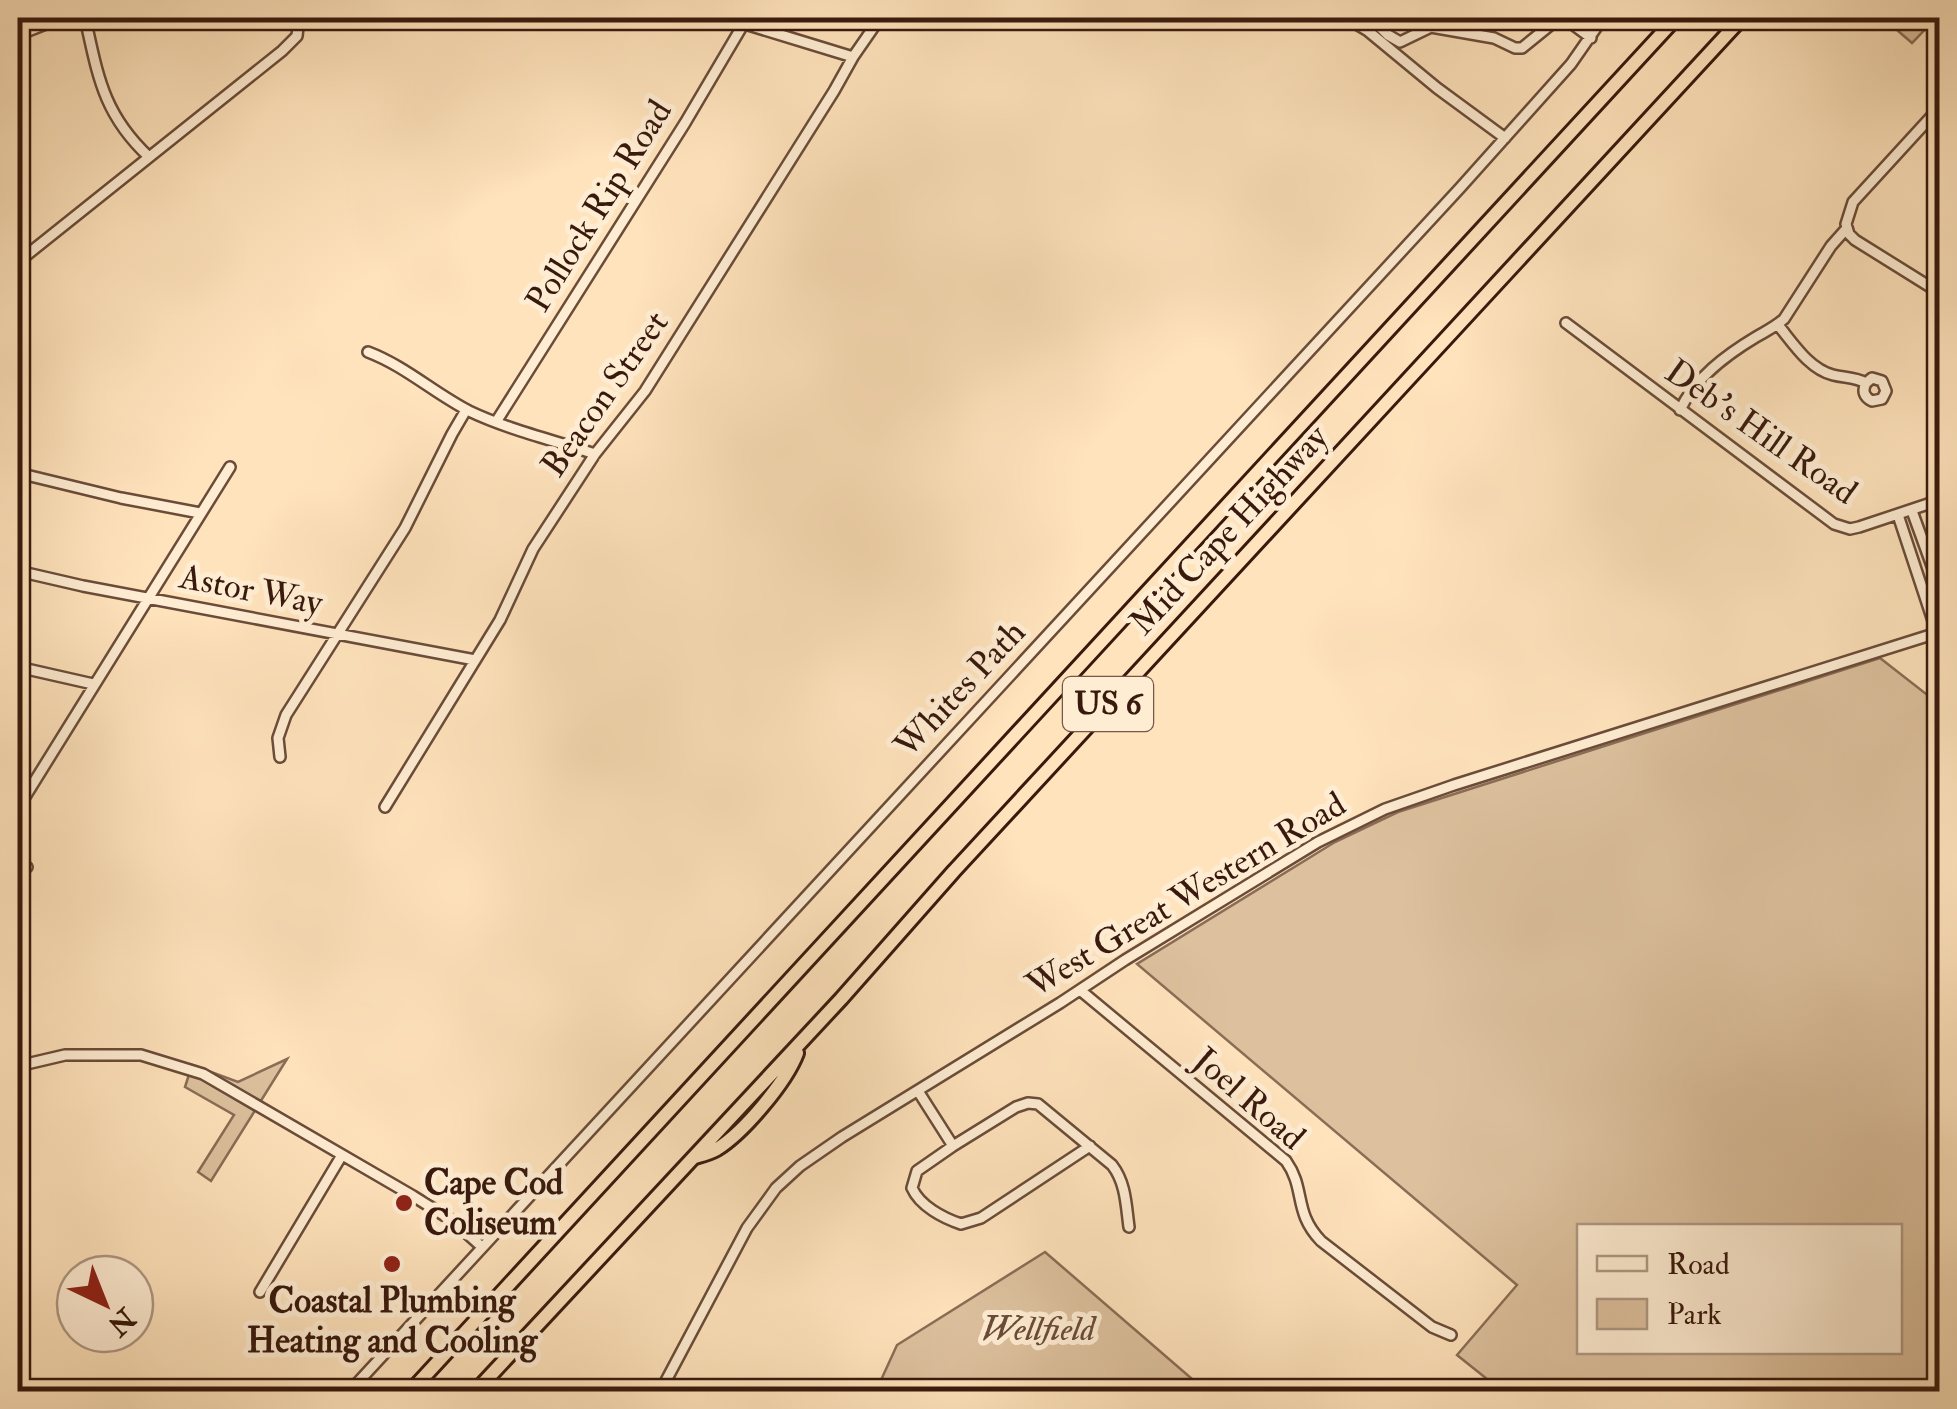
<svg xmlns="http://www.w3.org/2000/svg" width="1957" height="1409" viewBox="0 0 1957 1409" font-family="'IM FELL Double Pica',serif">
<rect width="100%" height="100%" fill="#ffe3bc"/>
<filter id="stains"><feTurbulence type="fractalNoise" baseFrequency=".002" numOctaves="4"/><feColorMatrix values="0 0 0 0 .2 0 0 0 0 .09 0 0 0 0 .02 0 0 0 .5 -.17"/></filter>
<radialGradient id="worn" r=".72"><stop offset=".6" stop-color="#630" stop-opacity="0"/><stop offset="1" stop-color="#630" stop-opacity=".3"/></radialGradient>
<path fill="#ddc19e" stroke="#8a6d56" stroke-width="2.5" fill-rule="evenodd" d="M1883 18H1936L1912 43Z
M1880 658 1939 704V1391H1502L1457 1355 1517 1285 1137 964 1335 842 1398 812ZM1580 1226H1900V1352H1580Z
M287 1059 211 1181 198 1172 234 1115 185 1087 192 1065 238 1082Z
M1045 1252 1206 1391H876L897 1345Z"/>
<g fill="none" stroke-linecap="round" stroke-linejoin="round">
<defs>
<path id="minor" d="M85 18C98 76 103 114 149 157
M1346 18 1368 31 1437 88 1505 138
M1371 18 1388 35 1400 42 1431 27 1494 38 1515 48H1522L1559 18
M1564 18 1591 38
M745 24 853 57
M18 35 61 18
M1940 107 1853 202 1846 224 1849 234 1855 240 1940 293
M18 262 282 51 297 36 299 18
M1566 323 1834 524 1850 529 1859 527 1940 500
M1778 325C1793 343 1809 369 1833 375 1845 378 1855 377 1866 383L1872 378 1882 381 1886 391 1882 399 1872 401C1864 397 1862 391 1866 383
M368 352C405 366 434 393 469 411 509 430 553 440 595 454
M1680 410C1695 378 1726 355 1756 337 1766 331 1775 327 1784 319L1831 246 1847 228
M496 422 685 123 747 18
M18 473 121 498 200 513
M1912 511 1940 588
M1898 515 1937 633
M18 571 83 586 475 660
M18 667 93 684
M280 757 278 738 286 715 405 528 452 434 466 410
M385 807 500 620 533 549 595 454 645 391 834 91 853 57 880 18
M18 808 230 467
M18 861 27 867
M1080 990 1286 1161C1306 1189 1293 1212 1321 1241L1432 1327 1451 1335
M18 1066 65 1055H141L203 1074 413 1196 453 1221 482 1247
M918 1091 953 1146 1016 1107 1028 1103 1038 1104 1112 1165C1126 1183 1126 1205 1129 1227
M953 1146 917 1171 912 1188C920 1206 943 1218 961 1224L981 1218 1090 1146
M260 1292 342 1155
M349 1392 1460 188 1571 64 1603 18
M660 1392 747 1228 776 1188 800 1166 842 1137 1060 1003 1125 960 1318 842 1385 809 1454 785 1940 632"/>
<path id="highway" d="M695 1157C702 1155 710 1153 717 1149 744 1132 786 1082 797 1053
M410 1392 1676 18
M475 1392 841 999 954 871 1742 18"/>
</defs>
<use href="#minor" stroke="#6a4c39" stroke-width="14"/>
<use href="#highway" stroke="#38190d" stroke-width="18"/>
<use href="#minor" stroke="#ffedd3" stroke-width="9"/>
<use href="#highway" stroke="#ffe3bc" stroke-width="12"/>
</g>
<g fill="#8f2418" stroke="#ffedd3" stroke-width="4">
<circle cx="404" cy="1203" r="10"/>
<circle cx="392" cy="1264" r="10"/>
</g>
<g text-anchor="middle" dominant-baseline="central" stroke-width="10" stroke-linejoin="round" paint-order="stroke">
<rect fill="#ffedd3" stroke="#745948" stroke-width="2.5" x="1063" y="677" width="90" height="54" rx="8"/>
<g font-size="32" font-weight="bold" fill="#38190d">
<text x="1108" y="704">US 6</text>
</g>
<g font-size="35" fill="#38190d" stroke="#ffedd3">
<text transform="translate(599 206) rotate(-58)">Pollock Rip Road</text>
<text transform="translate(605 394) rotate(-55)">Beacon Street</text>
<text transform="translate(1761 432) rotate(35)">Deb's Hill Road</text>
<text transform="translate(1229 530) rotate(-47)">Mid Cape Highway</text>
<text transform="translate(251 590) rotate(11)">Astor Way</text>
<text transform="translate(960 689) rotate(-47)">Whites Path</text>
<text transform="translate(1186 895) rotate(-31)">West Great Western Road</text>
<text transform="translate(1249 1099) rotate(41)">Joel Road</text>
</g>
<g font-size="35" font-weight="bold" fill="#38190d" stroke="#ffedd3" text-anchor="start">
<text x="424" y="1183">Cape Cod<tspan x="424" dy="40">Coliseum</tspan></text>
<text x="392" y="1301" text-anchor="middle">Coastal Plumbing<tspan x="392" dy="40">Heating and Cooling</tspan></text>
</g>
<g font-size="35" font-style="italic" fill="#6a4b38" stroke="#ffedd3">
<text x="1038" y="1329">Wellfield</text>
</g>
</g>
<rect width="1957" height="1409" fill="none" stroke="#ffe3bc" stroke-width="60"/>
<rect x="20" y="20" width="1917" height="1369" fill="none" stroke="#38190d" stroke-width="5"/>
<rect x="30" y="30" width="1897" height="1349" fill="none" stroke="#38190d" stroke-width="2.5"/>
<rect x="1577" y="1224" width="325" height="130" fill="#ffedd3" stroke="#af9884" stroke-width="2.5"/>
<rect x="1597" y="1256" width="50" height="15" fill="#ffedd3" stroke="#af9884" stroke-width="2.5"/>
<text x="1667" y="1274" font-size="30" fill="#38190d">Road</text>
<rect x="1597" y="1299" width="50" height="30" fill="#ddc19e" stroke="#af9884" stroke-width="2.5"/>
<text x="1667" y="1324" font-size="30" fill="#38190d">Park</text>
<g transform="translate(105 1304) rotate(137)"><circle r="48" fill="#ffedd3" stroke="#af9884" stroke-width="2.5"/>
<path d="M0-8L18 38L0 25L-18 38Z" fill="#8f2418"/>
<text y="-15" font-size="28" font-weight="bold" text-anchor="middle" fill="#38190d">N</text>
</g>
<rect width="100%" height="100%" filter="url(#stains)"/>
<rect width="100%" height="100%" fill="url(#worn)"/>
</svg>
